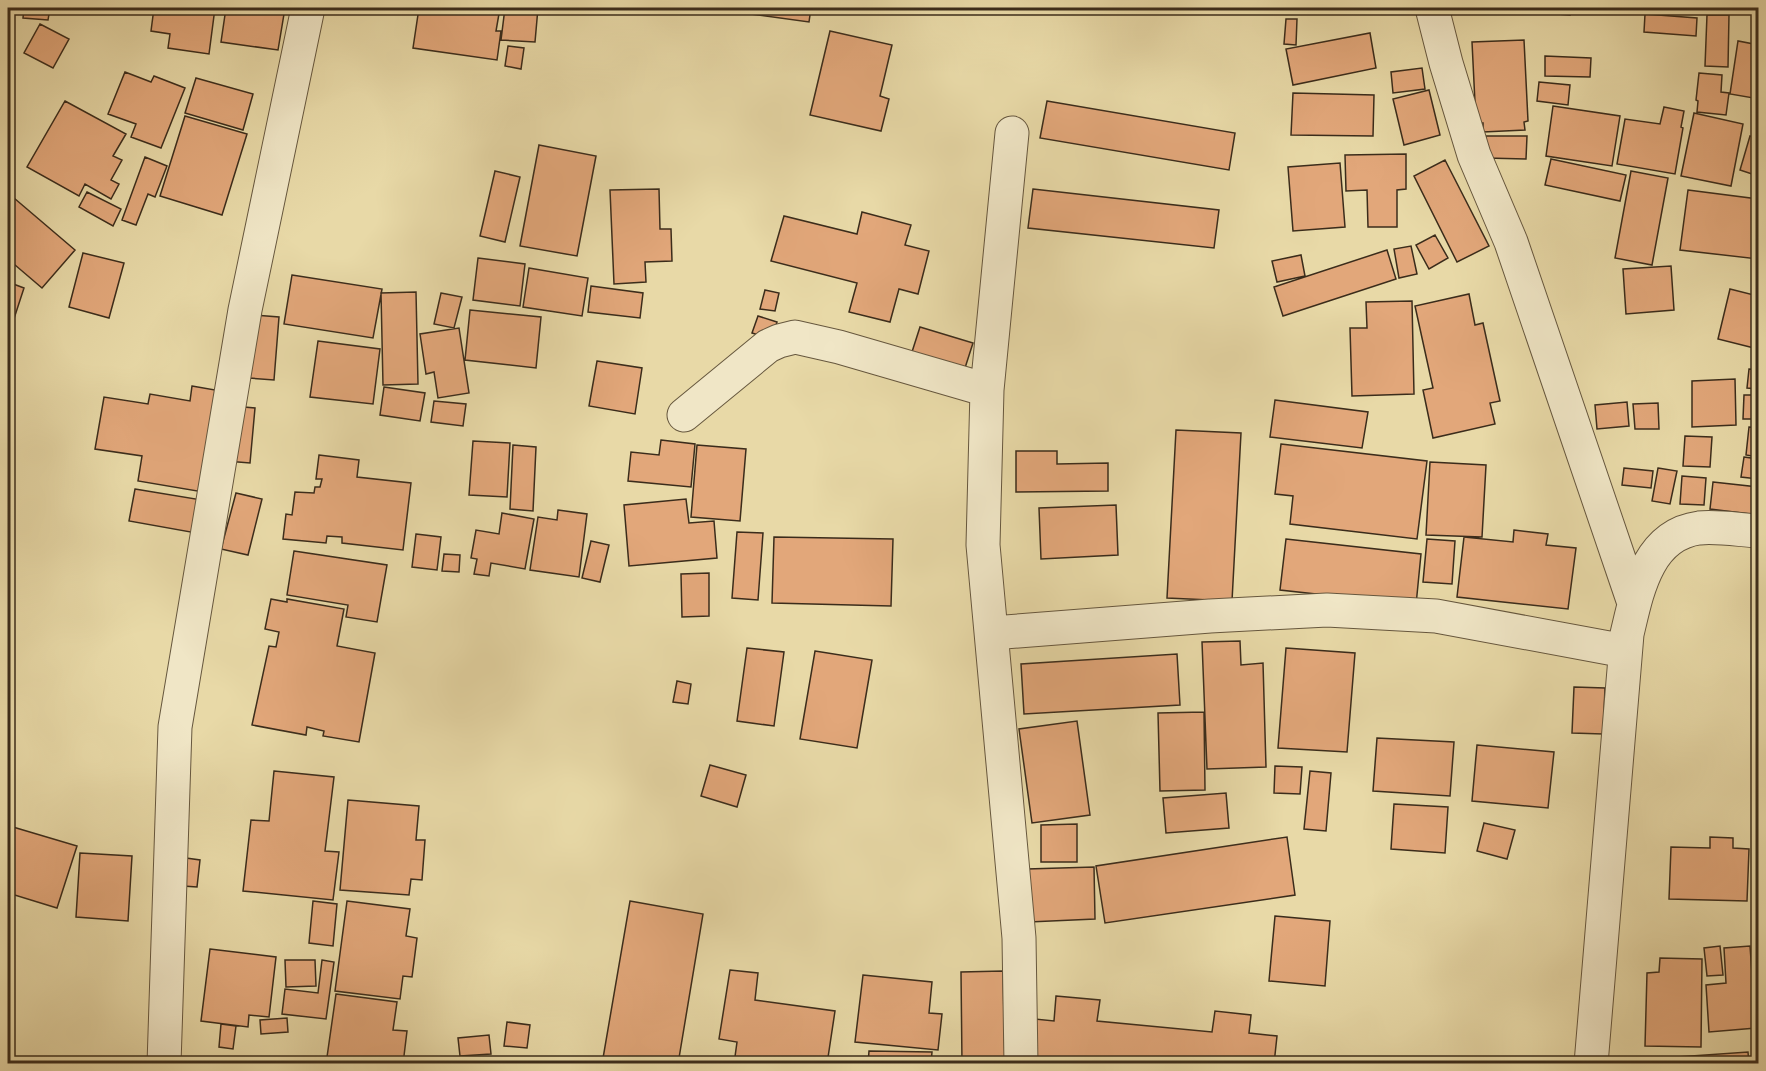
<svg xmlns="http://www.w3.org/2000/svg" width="1766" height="1071" viewBox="0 0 1766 1071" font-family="'Sorts Mill Goudy',serif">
<rect width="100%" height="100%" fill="#e8d9a7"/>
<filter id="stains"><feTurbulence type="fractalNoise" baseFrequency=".00333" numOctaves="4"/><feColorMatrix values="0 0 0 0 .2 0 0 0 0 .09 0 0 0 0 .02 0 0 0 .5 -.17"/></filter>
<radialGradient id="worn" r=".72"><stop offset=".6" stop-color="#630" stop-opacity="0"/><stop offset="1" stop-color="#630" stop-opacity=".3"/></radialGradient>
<path fill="#e2a77a" stroke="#3b2c1b" stroke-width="1.5" d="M24 8H50L48 20 23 18Z
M154 8H215L209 54 168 48 170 34 151 31Z
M226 8H285L278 50 221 42Z
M419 8H500L496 31H501L497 60 413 48Z
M505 8H538L535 42 501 40Z
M737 8H811L809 22 736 12Z
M1290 8H1330V11H1290Z
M1543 8H1570V15L1543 13Z
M1635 8H1683V10H1680L1679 14 1651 13V9Z
M1645 14 1697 18 1696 36 1644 32Z
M1707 15H1729L1728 67 1705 66Z
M1286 19H1297L1296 45 1284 44Z
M40 24 69 39 53 68 24 53Z
M830 31 892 45 880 96 889 99 881 131 810 115Z
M1370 33 1376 68 1293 85 1286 49Z
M1755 34H1758V107L1752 106 1754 98 1730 94 1738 41 1754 44Z
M1524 40 1528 121 1524 122 1525 130 1483 132V123H1476L1472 42Z
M508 46 524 48 521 69 505 66Z
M1545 56 1591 58 1590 77 1545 76Z
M1422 68 1425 89 1393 93 1391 72Z
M125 72 151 82 154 76 185 88 161 148 131 137 136 124 108 114Z
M1699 73 1722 75 1721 92 1729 93 1726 115 1697 112 1698 101 1696 100Z
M196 78 253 94 243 130 185 113Z
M1539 82 1570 85 1568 105 1537 101Z
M1429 90 1440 135 1404 145 1393 99Z
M1293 93 1374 95 1373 136 1291 135Z
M65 101 126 134 113 156 122 160 111 180 119 184 111 199 85 184 79 196 27 167Z
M1047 101 1235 133 1229 170 1040 138Z
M1553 106 1620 116 1612 166 1546 156Z
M1664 107 1684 111 1681 127 1683 128 1675 174 1617 164 1625 119 1660 124Z
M1694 113 1743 124 1731 186 1681 176Z
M185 116 247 134 222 215 160 196Z
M1486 136H1527L1526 159 1486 158Z
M1750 136 1758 138V176L1740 170Z
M539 145 596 156 577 256 520 246Z
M1406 154V189L1397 190V227H1368L1367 190 1346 191 1345 155Z
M145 157 167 166 155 197 148 194 136 225 122 220Z
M1551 159 1626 175 1620 201 1545 185Z
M1445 160 1489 246 1457 262 1414 176Z
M1340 163 1345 227 1293 231 1288 167Z
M495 171 520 177 505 242 480 236Z
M1631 171 1668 178 1652 265 1615 258Z
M659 189 660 229H671L672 261 645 262 646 282 614 284 610 190Z
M1033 189 1219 210 1214 248 1028 228Z
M1688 190 1758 199V259L1680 250Z
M87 192 121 209 113 226 79 207Z
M14 198 75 250 42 288 8 259V205Z
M862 212 911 225 905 245 929 251 918 294 899 289 890 322 849 312 857 283 771 261 784 216 857 234Z
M1435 235 1448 258 1429 269 1416 245Z
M1411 246 1417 274 1399 278 1394 249Z
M1387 250 1396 279 1283 316 1274 287Z
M83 253 124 263 109 318 69 307Z
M1301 255 1305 276 1277 282 1272 261Z
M478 258 525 264 520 306 473 300Z
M1671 266 1674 310 1626 314 1623 269Z
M529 268 588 278 582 316 523 307Z
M292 275 382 289 373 338 284 324Z
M8 282 24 288 8 337Z
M591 286 643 293 640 318 588 312Z
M1730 289 1758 296V349L1718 339Z
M765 290 779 293 775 311 760 309Z
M416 292 418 384 383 385 381 293Z
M441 293 462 297 454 328 434 324Z
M1469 294 1475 325 1483 323 1500 401 1490 403 1495 424 1433 438 1423 390 1433 388 1415 306Z
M1412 301 1414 394 1352 396 1350 328H1367L1366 302Z
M470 310 541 317 536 368 465 360Z
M254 315 279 317 274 380 249 378Z
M758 316 777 322 772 339 752 333Z
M920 327 973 343 964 371 911 355Z
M459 328 469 393 438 398 434 372 426 374 420 334Z
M318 341 380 349 373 404 310 397Z
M597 361 642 368 635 414 589 406Z
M1749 369 1758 370V389L1747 388Z
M1735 379 1736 425 1692 427V381Z
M192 386 221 391 203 492 138 481 142 456 95 449 104 397 148 404 150 394 190 401Z
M384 387 425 393 420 421 380 415Z
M1744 395H1758V419H1743Z
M1275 400 1368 412 1362 448 1270 437Z
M434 401 466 404 463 426 431 422Z
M1627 402 1629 426 1597 429 1595 405Z
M1658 403 1659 429H1635L1633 404Z
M232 406 255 408 250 463 226 461Z
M1749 427 1758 428V457L1746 455Z
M1176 430 1241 433 1232 601 1167 598Z
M1685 436 1712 437 1710 467 1683 466Z
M661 440 695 444 691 487 628 481 631 452 659 455Z
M473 441 510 443 507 497 469 495Z
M1281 444 1427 461 1417 539 1290 524 1293 496 1275 494Z
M513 445 536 447 533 511 510 509Z
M697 445 746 449 740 521 691 517Z
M1016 451H1057V464L1108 463V491L1016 492Z
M319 455 359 460 357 477 411 483 403 550 342 543V537L327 536 326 543 283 539 286 514 292 515 295 492 314 493 315 487H320L322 479H316Z
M1744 457 1758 459V479L1741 477Z
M1430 462 1486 465 1482 537 1426 535Z
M1624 468 1653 471 1651 488 1622 485Z
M1658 468 1677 471 1670 504 1652 501Z
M1682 476 1706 478 1704 505 1680 504Z
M1713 482 1758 487V515L1710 509Z
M135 489 202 500 196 533 129 521Z
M236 493 262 499 248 555 221 549Z
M686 499 689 523 714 521 717 558 629 566 624 505Z
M1116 505 1118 555 1041 559 1039 508Z
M558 510 587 514 579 577 530 570 538 517 557 520Z
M502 513 534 519 525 569 491 563 489 576 474 574 477 559 471 558 476 530 499 534Z
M1514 530 1548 534 1546 545 1576 548 1568 609 1457 597 1464 537 1513 542Z
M737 532 763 533 758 600 732 598Z
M416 534 441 537 437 570 412 567Z
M774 537 893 539 891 606 772 603Z
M1286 539 1421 554 1416 605 1280 590Z
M1427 539 1455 541 1452 584 1423 582Z
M591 541 609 545 600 582 582 578Z
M294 551 387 565 377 622 346 617 348 605 287 595Z
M444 554 460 555 459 572 442 571Z
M709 573V616L682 617 681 574Z
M271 599 287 602V599L344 609 337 646 375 653 359 742 323 736 324 731 307 727 306 735 252 725 269 646 276 647 279 632 265 629Z
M1240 641 1241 665 1263 663 1266 767 1207 769 1202 642Z
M747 648 784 652 774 726 737 721Z
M1286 648 1355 653 1347 752 1278 748Z
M815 651 872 660 857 748 800 739Z
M1177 654 1180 705 1024 714 1021 664Z
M677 681 691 684 688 704 673 702Z
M1574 687 1605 688 1603 734 1572 733Z
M1204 712 1205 790 1160 791 1158 713Z
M1077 721 1090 815 1032 823 1019 729Z
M1377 738 1454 742 1450 796 1373 791Z
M1477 745 1554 752 1548 808 1472 801Z
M710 765 746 775 737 807 701 796Z
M1275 766 1302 767 1300 794 1274 793Z
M274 771 334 777 325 851 339 852 333 900 243 891 251 820 269 821Z
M1310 771 1331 773 1326 831 1304 829Z
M1226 793 1229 828 1166 833 1163 798Z
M348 800 419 806 416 840H425L422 880 411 879 409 895 340 890Z
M1394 804 1448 807 1445 853 1391 849Z
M1484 823 1515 830 1507 859 1477 851Z
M1077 824V862H1041V825Z
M13 827 77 846 57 908 8 893V844Z
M1287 837 1295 895 1105 923 1096 866Z
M1710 837 1733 838V848L1749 849 1747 901 1669 899 1671 847 1710 848Z
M80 853 132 856 128 921 76 917Z
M186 858 200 860 197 887 183 886Z
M1094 867 1095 919 1029 922 1027 869Z
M313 901 337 904 333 946 309 943Z
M347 901 410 909 406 936 417 938 412 977 403 976 400 999 335 991Z
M630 901 703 914 678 1064H602Z
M1275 916 1330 921 1325 986 1269 981Z
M1720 946 1723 975 1707 976 1704 948Z
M1750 946 1756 1028 1709 1032 1706 985 1726 983 1724 948Z
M210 949 276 957 269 1017 249 1015 248 1027 201 1021Z
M1660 958 1702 959 1701 1047 1645 1046 1647 973 1659 972Z
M285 960H315L316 986 286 987Z
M322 960 334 962 326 1019 282 1014 285 989 318 993Z
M730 970 758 973 755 1000 835 1011 827 1064H734L737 1042 719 1039Z
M1003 971 1005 1064H962L961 972Z
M863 975 932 982 929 1013 942 1014 938 1050 855 1042Z
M336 994 397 1002 393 1030 407 1031 403 1064H326Z
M1056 996 1100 1000 1097 1021 1212 1032 1215 1011 1251 1015 1249 1033 1277 1036 1274 1064H1029L1035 1019 1054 1021Z
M287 1018 288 1032 261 1034 260 1020Z
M507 1022 530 1025 527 1048 504 1046Z
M221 1024 236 1026 233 1049 219 1047Z
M489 1035 491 1054 460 1056 458 1038Z
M869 1051 932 1052 931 1064H868Z
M1748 1052 1749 1064H1620V1061Z
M211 1059 283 1064H210Z
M485 1062H523V1064H485Z"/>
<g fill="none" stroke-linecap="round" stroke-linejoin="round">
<defs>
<path id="minor" d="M1432 8 1446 63 1474 155 1511 242 1634 603
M1012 133 987 390 983 545 1019 938 1021 1064
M684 415 768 346 779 341 795 337 839 347 987 390
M992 633 1210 616 1327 610 1436 616 1625 651
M164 1064 175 727 245 310 308 8
M1591 1064 1627 634C1637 592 1647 535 1699 528 1717 526 1740 530 1758 531"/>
</defs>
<use href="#minor" stroke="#66573e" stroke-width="35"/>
<use href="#minor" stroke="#f0e6c6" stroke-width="33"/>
</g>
<rect width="1766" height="1071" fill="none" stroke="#e8d9a7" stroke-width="30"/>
<rect x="9" y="9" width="1748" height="1053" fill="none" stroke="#3b2c1b" stroke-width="3"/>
<rect x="15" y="15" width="1736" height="1041" fill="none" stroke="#3b2c1b" stroke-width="1.5"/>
<rect width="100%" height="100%" filter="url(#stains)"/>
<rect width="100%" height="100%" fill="url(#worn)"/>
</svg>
